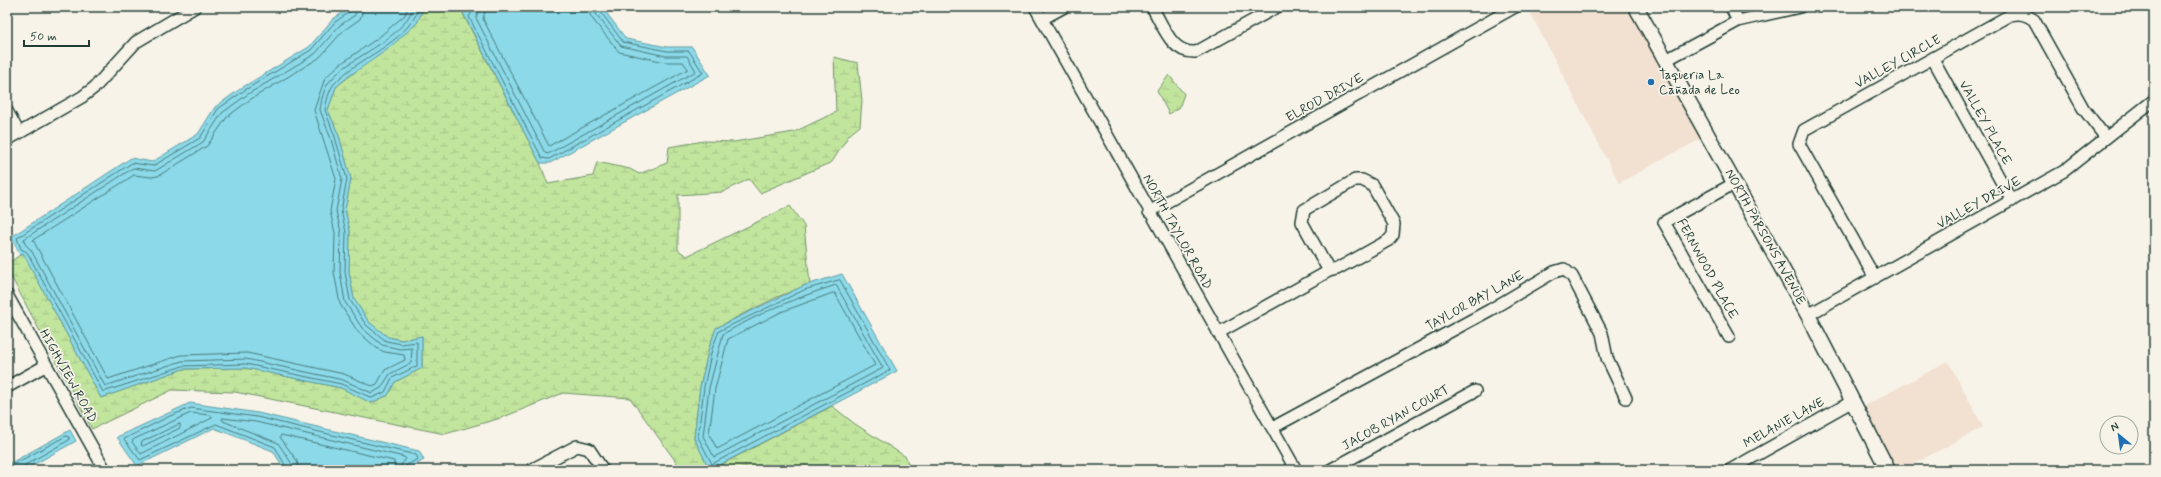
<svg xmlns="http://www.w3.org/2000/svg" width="2161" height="477" viewBox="0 0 2161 477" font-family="Mynerve,sans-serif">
<defs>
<pattern id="wetland-marsh" width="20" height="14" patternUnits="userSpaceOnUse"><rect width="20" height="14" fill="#c2e59e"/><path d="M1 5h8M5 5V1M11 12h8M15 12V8" fill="none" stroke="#a6c589"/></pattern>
</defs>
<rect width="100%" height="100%" fill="#f7f3e8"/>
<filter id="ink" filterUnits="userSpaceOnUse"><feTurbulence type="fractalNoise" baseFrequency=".025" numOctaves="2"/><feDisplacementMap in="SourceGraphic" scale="8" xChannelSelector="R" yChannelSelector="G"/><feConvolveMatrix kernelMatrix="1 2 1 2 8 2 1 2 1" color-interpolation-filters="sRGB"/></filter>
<g filter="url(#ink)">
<path fill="#f2e0d1" d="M1542 7H1631L1704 137 1619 183 1531 14Z
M1948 361 1983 427 1902 470H1898L1863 407Z"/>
<path fill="url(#wetland-marsh)" stroke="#709169" d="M424 7H463L466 12 463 14 540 163 548 184 593 176 597 162 630 169 639 174 667 163 669 147 704 141 734 142 794 132 836 112 834 57 858 63 862 101 860 126 849 135 832 162 760 193 749 179 723 192 678 195V250L687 256 790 206 804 226 810 284 775 298 716 328 709 348 700 387 694 438 710 470H682L630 398 563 393 501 418 445 434 235 392 172 390 92 429 7 269V264L23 253 101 398 183 369 246 368 341 388 372 403 388 395 395 382 422 368V336L402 340 388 337 369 322 354 299 349 272 350 231 345 210 351 179 339 136 328 110 336 87 417 23Z
M1169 75 1184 94 1179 108 1169 114 1157 91Z
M832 406 855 424 906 457 910 470H711Z"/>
<path fill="#8bd9e9" stroke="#609ba1" d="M351 7H424L417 23 387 50 349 76 336 87 328 110 339 136 351 179 345 210 350 231 349 272 354 299 369 322 388 337 402 340 422 336V368L395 382 388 395 371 403 341 388 246 368 183 369 101 398 23 253 20 255 11 237 131 158 152 162 198 134 215 107 243 87 309 47 333 19Z
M474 7H602L626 39 667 47H692L710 75 550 163H540L463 13Z
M842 274 897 371 710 470 694 438 700 387 709 348 716 328 803 286Z
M190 403 258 413 419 451 424 460 406 470H285L273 451 214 428 137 466 117 437Z
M70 430 76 441 24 470H7V465Z"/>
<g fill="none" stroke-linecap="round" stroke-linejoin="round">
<path stroke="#4a7b7c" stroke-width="1" d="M353 7 351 11 335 22 311 50 245 90 218 109 200 138 153 166 132 163 17 238 21 249 27 252 103 392 183 366 246 364 341 384 372 398 385 392 392 378 417 366V342L402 344 386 341 366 325 350 300 345 272 346 232 341 211 347 179 335 137 325 110C326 103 329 90 334 84 360 55 403 47 420 7
M358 7 355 15 339 26 315 54 248 94 222 113 203 142 155 171 133 168 24 239 25 244 31 250 105 386 182 361 246 359 343 380 372 393 381 388 390 374 411 363 412 348 400 349 382 345 362 328 345 302 340 272 341 232 336 211 342 179 331 139 320 110C321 102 324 87 330 81 354 53 399 43 414 7
M364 7 360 19 343 31 319 58 251 99 227 117 207 146 158 176 151 177 134 175 33 240 108 379 181 355 247 353 344 374 372 386 377 384 385 370 405 360 404 355 385 352 378 349 358 332 340 304 334 272 335 233 330 211 336 179 314 110 325 78 339 65 378 38 405 15 408 7
M475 7 469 17 542 158 549 159 703 73 689 51H667L623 42 600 11 599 7
M480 7 476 18 545 153 548 154 696 71 687 56H666L621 46 596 14 594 7
M486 7 483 19 549 146 688 69 683 62H665L619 52 591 17 588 7
M840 280 890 370 712 464 698 437 704 387 712 349 719 331 804 290Z
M836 285 883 368 714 457 703 436 709 388 723 334C758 314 797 297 836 285Z
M833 293H835L875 365 717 449 709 434 715 389 728 339 781 312Z
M191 413 211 415 212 418 141 454 132 442 133 440Z
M180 424V428L143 446 141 445 142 442Z
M7 468 66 436 69 437V440L25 465 23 470
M288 470 275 447 216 424 140 460 124 439 170 416 191 408 257 417 416 455 418 459 407 465 405 470
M293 470 292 464 278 443 223 421 222 418 256 422 404 457 406 459 401 465 400 470
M299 470 297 461 280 437 281 435 394 461V470"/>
<defs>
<path id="minor" d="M1035 7 1296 470
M1152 7C1163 25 1171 54 1196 52L1277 7
M1731 7 1738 21
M1042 19 1064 7
M1933 59 2012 201
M1666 60 1738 21 1800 7
M7 111 19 133
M7 140 82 97 95 87 136 42 195 7
M1149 212 1515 7
M1875 278 1799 144 1804 130 2010 15C2020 13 2026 14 2034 20L2083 108 2106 138
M7 295 105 470
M1808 315 2064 171 2154 100
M1218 333 1329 271 1337 269 1389 240 1393 235 1394 224 1372 185 1362 180H1355L1304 210 1302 222 1329 271
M1729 337 1664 222 1735 183
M7 387 45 366
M1272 428 1490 310 1554 272 1564 269 1572 276 1602 333 1607 358 1626 398
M531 470 577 446 589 449 603 470
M1330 470 1475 391
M1730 470 1853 401"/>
<path id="major" d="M1636 7 1808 315 1888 470"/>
</defs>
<use href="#minor" stroke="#1f3d34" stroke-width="14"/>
<use href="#major" stroke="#1f3d34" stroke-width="17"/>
<use href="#minor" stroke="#f7f3e8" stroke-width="11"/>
<use href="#major" stroke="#f7f3e8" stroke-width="14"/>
</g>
</g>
<circle fill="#1f6fb2" stroke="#f7f3e8" stroke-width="1.5" cx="1651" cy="82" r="4"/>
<g text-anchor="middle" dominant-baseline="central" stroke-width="3.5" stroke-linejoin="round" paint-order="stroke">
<g font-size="13" fill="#1f3d34" stroke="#f7f3e8">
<text transform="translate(1898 62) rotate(-29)">VALLEY CIRCLE</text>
<text transform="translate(1325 98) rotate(-29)">ELROD DRIVE</text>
<text transform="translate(1985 123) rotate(61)">VALLEY PLACE</text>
<text transform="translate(1979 203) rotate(-29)">VALLEY DRIVE</text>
<text transform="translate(1177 232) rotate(61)">NORTH TAYLOR ROAD</text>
<text transform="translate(1765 237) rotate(61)">NORTH PARSONS AVENUE</text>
<text transform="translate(1707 269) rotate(61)">FERNWOOD PLACE</text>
<text transform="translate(1475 301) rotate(-29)">TAYLOR BAY LANE</text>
<text transform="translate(68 376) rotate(61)">HIGHVIEW ROAD</text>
<text transform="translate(1396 418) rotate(-29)">JACOB RYAN COURT</text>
<text transform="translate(1784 423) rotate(-29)">MELANIE LANE</text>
</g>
<g font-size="13" fill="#1f3d34" stroke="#f7f3e8" text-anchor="start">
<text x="1659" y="75">Taqueria La<tspan x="1659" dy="15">Cañada de Leo</tspan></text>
</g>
</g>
<rect width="2161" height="477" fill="none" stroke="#f7f3e8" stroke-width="24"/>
<rect x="12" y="12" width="2137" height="453" fill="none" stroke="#1f3d34" stroke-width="1.5" filter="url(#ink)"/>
<g transform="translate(2119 435) rotate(331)"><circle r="19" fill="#f7f3e8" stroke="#a1aaa0"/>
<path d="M0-3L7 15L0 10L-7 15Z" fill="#1f6fb2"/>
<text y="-6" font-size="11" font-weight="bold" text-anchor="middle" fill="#1f3d34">N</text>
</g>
<path d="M24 40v6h65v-6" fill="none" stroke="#1f3d34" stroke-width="2"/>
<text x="30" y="40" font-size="12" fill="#1f3d34" stroke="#f7f3e8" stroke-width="3" paint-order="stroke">50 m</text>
</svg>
